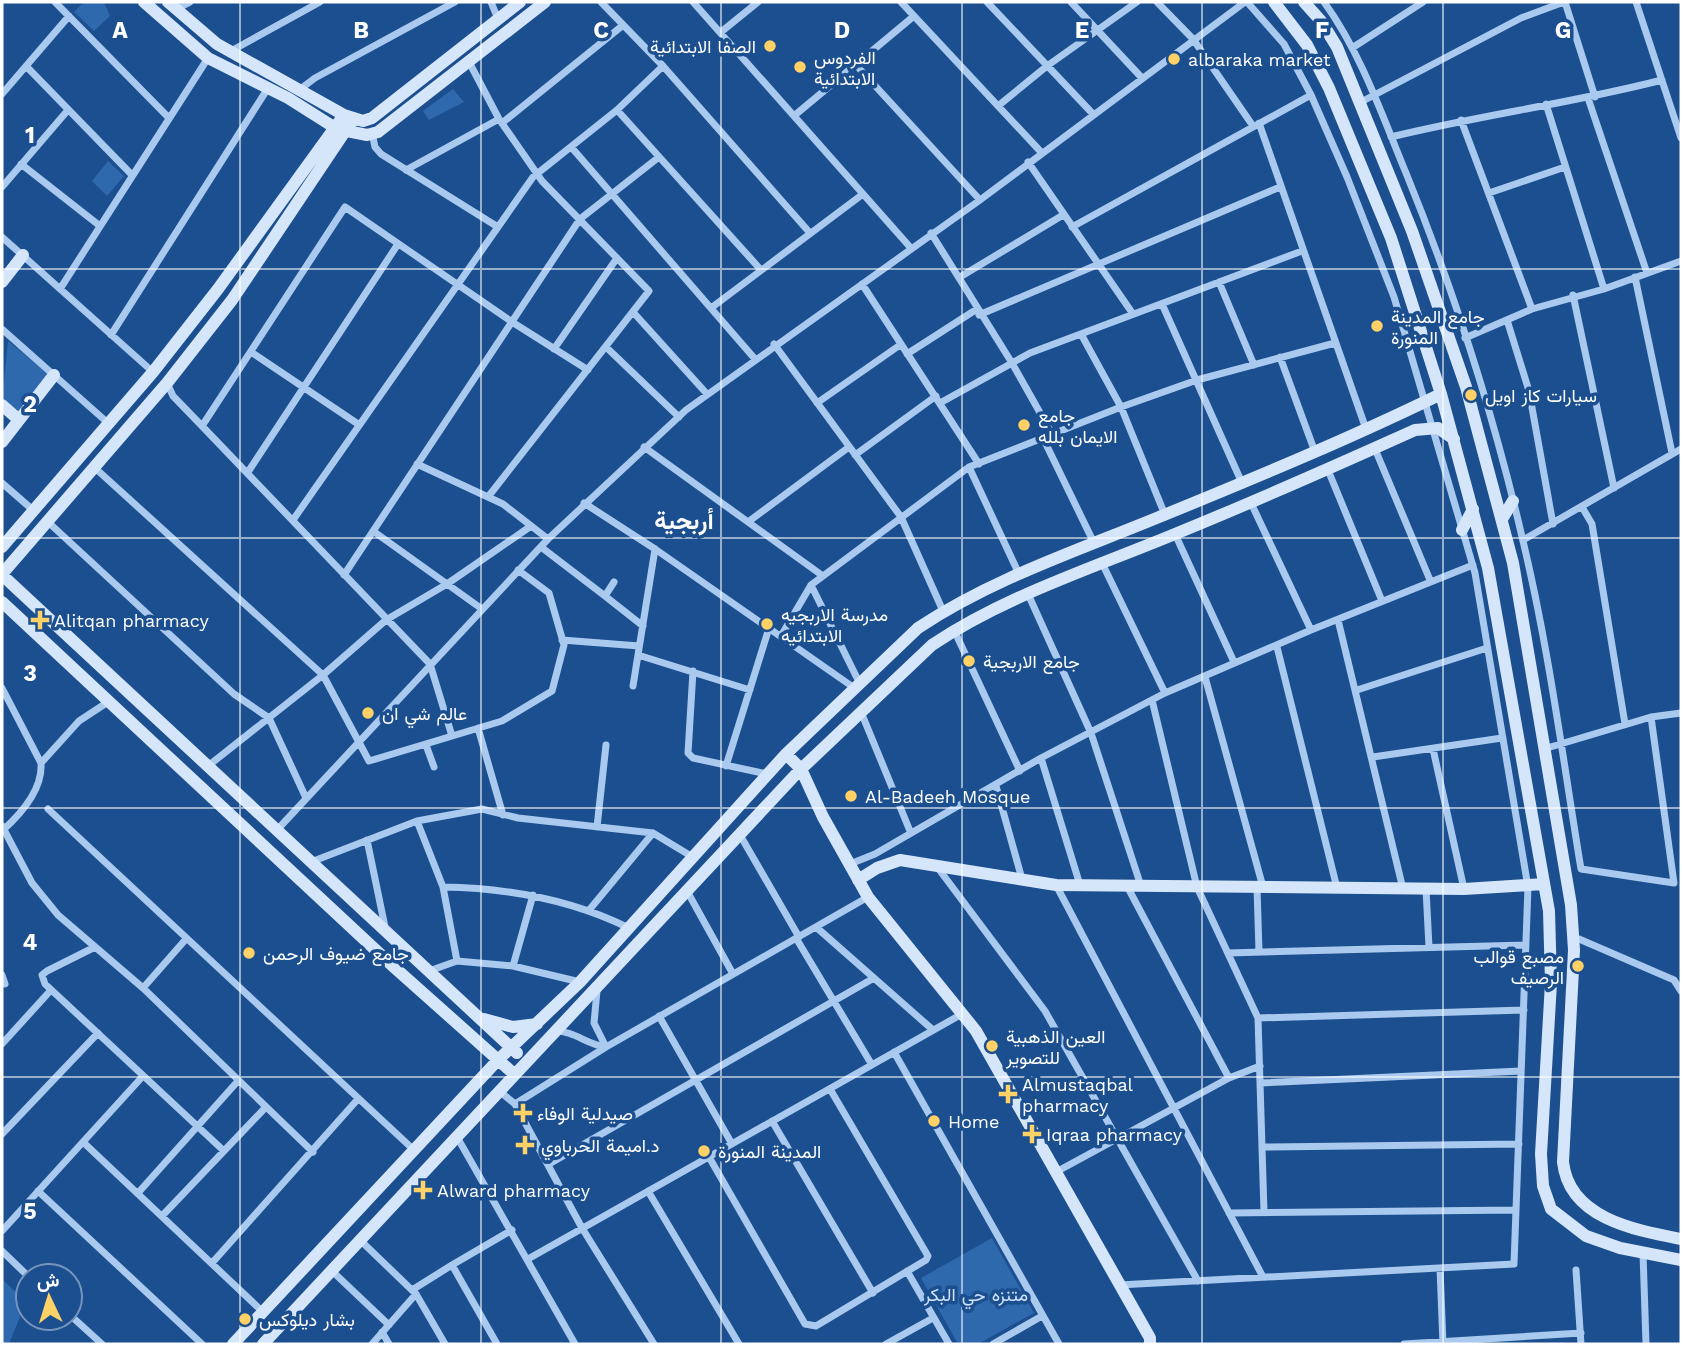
<svg xmlns="http://www.w3.org/2000/svg" width="1683" height="1346" viewBox="0 0 1683 1346" font-family="'Work Sans',Vazirmatn,sans-serif">
<rect width="100%" height="100%" fill="#1b4f8f"/>
<path fill="#2e69ad" d="M84 2H104L110 16 94 31 74 12Z
M453 89 464 102 429 120 423 111Z
M108 161 124 176 107 196 92 181Z
M8 341 51 376 19 414 2 399Z
M992 1238 1034 1313 978 1344H958L921 1278Z
M2 1279 26 1302 9 1344H2Z"/>
<g fill="none" stroke-linecap="round" stroke-linejoin="round">
<path stroke="#a9c9ee" stroke-width="7" d="M55 2 169 118
M491 2 498 19
M601 2 663 66 810 233
M693 2 910 247
M901 2 1041 152
M987 2 1093 114
M1071 2 1142 78
M1157 2 1193 39 1253 126
M1324 2C1361 53 1382 115 1406 173 1454 291 1494 416 1523 541 1549 649 1563 760 1581 869L1674 883 1651 717
M1565 2 1595 97
M1636 2 1681 138
M176 9 190 2
M721 32 758 2
M1352 48 1423 2
M231 51 320 2
M469 62 499 119 542 181 649 291 488 497
M856 65 980 200
M26 66 132 175
M299 90 315 78 455 2
M2 94 69 16
M1588 98 1647 273
M1361 102 1521 18 1564 2
M1546 104 1604 289
M998 106 1047 66 1137 2
M617 110 761 270
M795 115 914 16
M1461 120 1532 309
M502 123 622 26
M1259 123 1366 429
M372 133 375 147 381 154 498 227
M1391 137C1481 115 1573 103 1662 80
M572 148 755 359
M1028 162 1133 314
M21 164 100 226
M406 170 499 119
M2 187 68 110
M1489 193 1565 167
M1072 227 1311 95
M931 233 1012 363 1052 434
M2 237 153 372
M960 277 1063 215
M1635 277 1672 453
M1219 282 1254 365
M862 284 979 464
M60 289 208 58
M1573 295 1614 488
M1162 304 1242 483
M711 308 863 194
M633 312 707 394
M979 315 1280 187
M1507 320 1529 391 1553 524
M2 329 108 423
M1081 334 1121 407 1165 515
M111 335 268 88
M1465 338 1532 309 1604 289 1681 261
M774 344 901 517 943 611
M606 347 679 417
M554 349 617 258
M251 352 358 424
M907 354 977 309
M1280 357 1315 452
M167 383 173 396 202 426 430 664 452 736
M817 403 900 345
M940 403 1030 353 1302 251
M202 426 345 207 512 322 588 370
M1043 438 1094 543
M644 447 823 576
M1375 449 1430 580
M855 455 936 396
M417 464 503 504 548 539
M969 467 1019 574
M95 468 323 675 369 761 502 721 552 691 564 645 549 593 518 570
M1328 470 1382 601
M248 472 398 244
M2 483 34 511
M584 503 655 549 853 687
M1251 503 1311 630
M1582 507 1592 524 1625 724
M293 520 533 177 617 110 663 66
M48 522 234 694 269 718 306 798
M748 522 849 447
M373 531 482 609
M1175 534 1234 662
M1523 540 1681 449
M541 547 605 596 614 582
M1102 563 1165 693
M344 575 580 219 659 157
M811 585 859 682
M1028 594 1091 733 1141 886
M605 596 643 626
M1338 620 1403 889
M954 630 1020 771
M781 636 811 585 969 467 1121 407 1197 380 1335 343
M562 640 639 646
M1277 647 1337 888
M638 655 750 690
M693 671 688 753 693 758 767 774
M1205 677 1263 887
M633 686 655 549
M2 688 41 763C43 790 21 814 2 831
M1357 690 1487 648
M1152 700 1197 887 1258 1018 1264 1212
M861 712 910 831
M478 728 503 815
M426 745 434 767
M1547 748 1651 717 1681 713
M1433 749 1464 889
M1373 757 1502 738
M1041 758 1080 885
M41 763 79 721 108 702
M208 766 323 675 386 620 447 584 531 526
M726 766 769 628
M996 786 1022 879
M48 809 415 1151
M417 821 443 887 457 961
M2 826 32 883 58 915 143 988 313 1152
M597 827 606 745
M277 830 548 539 686 410 980 200 1245 2
M740 835 799 937
M367 840 385 927
M311 862 417 821 482 809 518 818 653 833 691 856
M850 864 875 854 1041 758 1165 693 1311 630 1473 565
M938 868 1045 1011 1198 1281
M1056 885 1263 1277
M1127 886 1229 1078
M443 887C509 888 570 899 629 928
M1257 887 1259 952
M1426 889 1429 947
M687 891 733 974
M590 909 653 833
M816 927 933 1030
M796 938 872 1065
M1579 939 1674 980 1681 991
M95 947 47 971 42 975 45 984 224 1151
M1228 953 1526 945
M513 966 533 895
M429 971 457 961 513 966 580 982
M2 975 5 984
M143 988 186 939
M659 1016 732 1144
M1258 1018 1524 1010
M555 1031C575 1031 587 1045 606 1047L868 897
M2 1044 51 990
M894 1052 1059 1344
M1260 1083 1521 1071
M498 1090 515 1104 582 1228 654 1344
M515 1104 606 1047 594 1023 597 991
M772 1121 873 1293
M2 1134 98 1033
M457 1137 575 1344
M83 1142 263 1312
M1262 1147 1519 1144
M709 1157 805 1324 816 1326 926 1260 928 1256 830 1089
M549 1164 874 978
M1056 1172 1229 1078 1260 1066
M38 1191 202 1344
M648 1191 739 1344
M138 1193 237 1082
M1229 1213 1516 1210
M162 1216 265 1108
M2 1231 143 1076
M361 1241 416 1294 445 1344
M2 1251 28 1276
M1643 1253 1646 1344
M528 1259 962 1014
M212 1263 358 1099
M1440 1268 1443 1344
M1576 1270 1581 1344
M332 1271 389 1325
M907 1271 949 1344
M1119 1285 1514 1264 1528 887 1475 573 1394 297 1347 177 1311 95 1284 44 1247 2
M412 1290 452 1265
M70 1315 102 1344
M382 1332 389 1344
M372 1344 416 1294
M497 1344 452 1265 512 1230
M886 1344 933 1318
M993 1344 1042 1316
M1404 1344 1581 1333"/>
<path stroke="#d6e6fa" stroke-width="12" d="M144 2 208 58 288 98 337 129 367 135 378 132 545 2
M168 2 217 44 344 115 363 121 372 118 520 2
M1274 2 1307 45 1329 88 1391 238 1441 394 1488 568 1549 911 1551 983 1541 1154 1543 1186 1551 1209 1586 1236 1620 1248 1681 1260
M1304 2 1321 21 1337 47 1412 231 1466 387 1513 563 1571 905 1574 950 1563 1162C1569 1218 1634 1230 1681 1239
M2 282 23 255
M2 405 19 420
M2 442 54 375
M1502 519 1513 501
M1462 530 1473 509
M2 547 153 372 218 289 344 115
M2 574 167 383 232 300 354 118
M2 575 517 1053
M2 602 395 968 514 1074
M786 754 801 769 823 817 868 897 976 1031 1150 1338V1344
M858 880 877 868 900 860 1056 885 1464 889 1544 884
M484 1019 513 1027 537 1024
M233 1344 498 1060 580 982 786 754 918 628C993 578 1082 549 1164 515 1257 477 1351 438 1441 394
M263 1344 798 772 932 645C1005 596 1093 568 1175 534 1256 501 1335 466 1415 430L1438 428 1454 439"/>
</g>
<path fill="none" stroke="#fff" stroke-width="2" stroke-opacity="0.55" d="M240 2V1344M481 2V1344M721 2V1344M962 2V1344M1202 2V1344M1443 2V1344M2 269H1681M2 538H1681M2 808H1681M2 1077H1681"/>
<g fill="#ffd166" stroke="#1b4f8f" stroke-width="2.5">
<circle cx="770" cy="46" r="7"/>
<circle cx="1174" cy="59" r="7"/>
<circle cx="800" cy="67" r="7"/>
<circle cx="1377" cy="326" r="7"/>
<circle cx="1471" cy="395" r="7"/>
<circle cx="1024" cy="425" r="7"/>
<path d="M36.5 609.5h7v7h7v7h-7v7h-7v-7h-7v-7h7z"/>
<circle cx="767" cy="624" r="7"/>
<circle cx="969" cy="661" r="7"/>
<circle cx="368" cy="713" r="7"/>
<circle cx="851" cy="796" r="7"/>
<circle cx="249" cy="953" r="7"/>
<circle cx="1578" cy="966" r="7"/>
<circle cx="992" cy="1046" r="7"/>
<path d="M1004.5 1083.5h7v7h7v7h-7v7h-7v-7h-7v-7h7z"/>
<path d="M519.5 1102.5h7v7h7v7h-7v7h-7v-7h-7v-7h7z"/>
<circle cx="934" cy="1121" r="7"/>
<path d="M1028.5 1123.5h7v7h7v7h-7v7h-7v-7h-7v-7h7z"/>
<path d="M521.5 1134.5h7v7h7v7h-7v7h-7v-7h-7v-7h7z"/>
<circle cx="704" cy="1151" r="7"/>
<path d="M419.5 1179.5h7v7h7v7h-7v7h-7v-7h-7v-7h7z"/>
<circle cx="245" cy="1319" r="7"/>
</g>
<g text-anchor="middle" dominant-baseline="central" stroke-width="7" stroke-linejoin="round" paint-order="stroke">
<g font-size="18" fill="#fff" stroke="#1b4f8f" text-anchor="start">
<text x="756" y="46" text-anchor="end">الصفا الابتدائية</text>
<text x="814" y="57">الفردوس<tspan x="814" dy="21">الابتدائية</tspan></text>
<text x="1188" y="59">albaraka market</text>
<text x="1391" y="316">جامع المدينة<tspan x="1391" dy="21">المنورة</tspan></text>
<text x="1485" y="395">سيارات كاز اويل</text>
<text x="1038" y="415">جامع<tspan x="1038" dy="21">الايمان بلله</tspan></text>
<text x="781" y="614">مدرسة الاربجيه<tspan x="781" dy="21">الابتدائيه</tspan></text>
<text x="54" y="620">Alitqan pharmacy</text>
<text x="983" y="661">جامع الاربجية</text>
<text x="382" y="713">عالم شي ان</text>
<text x="865" y="796">Al-Badeeh Mosque</text>
<text x="263" y="953">جامع ضيوف الرحمن</text>
<text x="1564" y="956" text-anchor="end">مصبع قوالب<tspan x="1564" dy="21">الرصيف</tspan></text>
<text x="1006" y="1036">العين الذهبية<tspan x="1006" dy="21">للتصوير</tspan></text>
<text x="1022" y="1084">Almustaqbal<tspan x="1022" dy="21">pharmacy</tspan></text>
<text x="537" y="1113">صيدلية الوفاء</text>
<text x="948" y="1121">Home</text>
<text x="1046" y="1134">Iqraa pharmacy</text>
<text x="541" y="1145">د.اميمة الحرباوي</text>
<text x="718" y="1151">المدينة المنورة</text>
<text x="437" y="1190">Alward pharmacy</text>
<text x="259" y="1319">بشار ديلوكس</text>
</g>
<g font-size="18" fill="#cfe3fa" stroke="#1b4f8f">
<text x="976" y="1294">متنزه حي البكر</text>
</g>
<g font-size="24" font-weight="bold" fill="#fff" stroke="#1b4f8f">
<text x="684" y="521">أربجية</text>
</g>
</g>
<g font-size="23" text-anchor="middle" font-weight="bold" fill="#fff" stroke="#1b4f8f" stroke-width="7" stroke-linejoin="round" paint-order="stroke">
<text x="120" y="38">A</text>
<text x="361" y="38">B</text>
<text x="601" y="38">C</text>
<text x="842" y="38">D</text>
<text x="1082" y="38">E</text>
<text x="1322" y="38">F</text>
<text x="1563" y="38">G</text>
<text x="30" y="143">1</text>
<text x="30" y="412">2</text>
<text x="30" y="681">3</text>
<text x="30" y="950">4</text>
<text x="30" y="1219">5</text>
</g>
<rect width="1683" height="1346" fill="none" stroke="#ffffff" stroke-width="7"/>
<g transform="translate(49 1297) rotate(356)"><circle r="33" fill="#1b4f8f" stroke="#7695bc" stroke-width="2"/>
<path d="M0-5L12 26L0 18L-12 26Z" fill="#ffd166"/>
<text y="-10" font-size="19" font-weight="bold" text-anchor="middle" fill="#ffffff">ش</text>
</g>
</svg>
